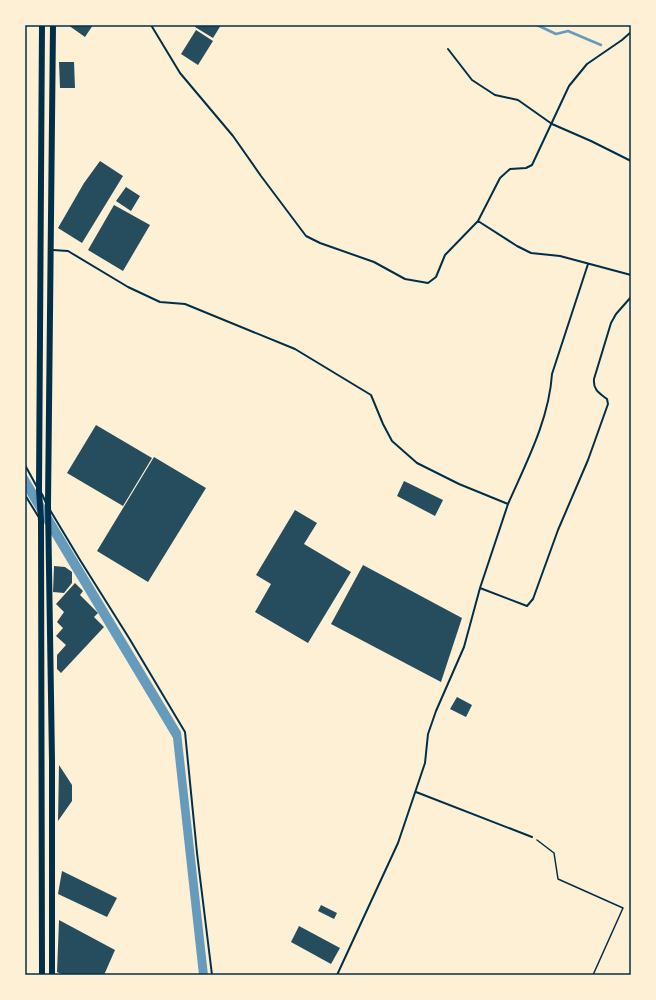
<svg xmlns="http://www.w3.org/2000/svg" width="656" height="1000" viewBox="0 0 656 1000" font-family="'Exo 2',sans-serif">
<rect width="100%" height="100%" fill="#fdf0d5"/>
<path fill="#669bbc" d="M25 472 181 732 208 975H199L173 738 25 491Z"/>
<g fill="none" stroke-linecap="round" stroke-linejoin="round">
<path stroke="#669bbc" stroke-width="2.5" d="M537 25 556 34 568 31 601 45"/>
</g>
<path fill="#264d5e" d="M68 25H93L85 37Z
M196 25H221L213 38 195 27Z
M196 30 213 41 198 65 181 54Z
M59 62H74L75 88H60Z
M100 161 123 176 82 243 58 228 84 183Z
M126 187 140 196 131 211 116 201Z
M114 205 150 225 123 271 88 250Z
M96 425 152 458 123 506 67 473Z
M154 457 206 488 148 582 97 551Z
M404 481 443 500 435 516 397 496Z
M295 510 317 523 304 544 351 572 308 643 255 612 271 584 256 575Z
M363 565 462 618 441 682 331 624Z
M54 566 65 567 72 572V583L64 593 53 592Z
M75 583 83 591 80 595 98 613 94 617 104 627 61 673 57 669V655L66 645 56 636 63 628 57 622 64 612 56 604Z
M457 697 472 705 466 717 450 709Z
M59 765 72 785V801L58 821Z
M62 871 117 898 107 917 58 894Z
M321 905 337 913 334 919 318 911Z
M59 920 115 950 104 975H63L57 972Z
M299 926 340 948 331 964 291 942Z"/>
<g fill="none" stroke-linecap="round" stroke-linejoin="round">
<path stroke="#003049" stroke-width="1.5" d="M537 840 554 853 558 879 623 908 593 975"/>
<path stroke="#003049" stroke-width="2" d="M151 25 180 73 233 136 261 176 306 236 320 243 374 262 405 279 428 283 436 277 445 255 478 221 500 178 510 169 526 168 532 165 569 86 587 64 622 40 631 32
M448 49 472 80 495 95 518 100 552 124 591 141 631 161
M478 221 517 246 531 253 560 256 631 275
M53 250 68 251 128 287 160 302 185 304 295 349 371 395 383 424 392 441 417 463 459 484 508 504C526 463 549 420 552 374L588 264
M25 465 37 487
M42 494 46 503
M25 495 38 516
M50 510 80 560 129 638 185 732 197 853 212 975
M480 588 508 504
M416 792 532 837
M337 975 398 843 425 763 428 734 436 711 464 647 480 588 527 606 533 599 558 530 588 460 608 404 607 399C599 393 593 390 594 379L611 323 616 314 631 297"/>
<path stroke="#003049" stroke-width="6" d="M42 25 39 490 41 521 42 975
M52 975V761L48 505 53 25"/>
</g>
<rect width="656" height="1000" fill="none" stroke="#fdf0d5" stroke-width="52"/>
<rect x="26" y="26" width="604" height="948" fill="none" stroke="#003049" stroke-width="1.5"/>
</svg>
